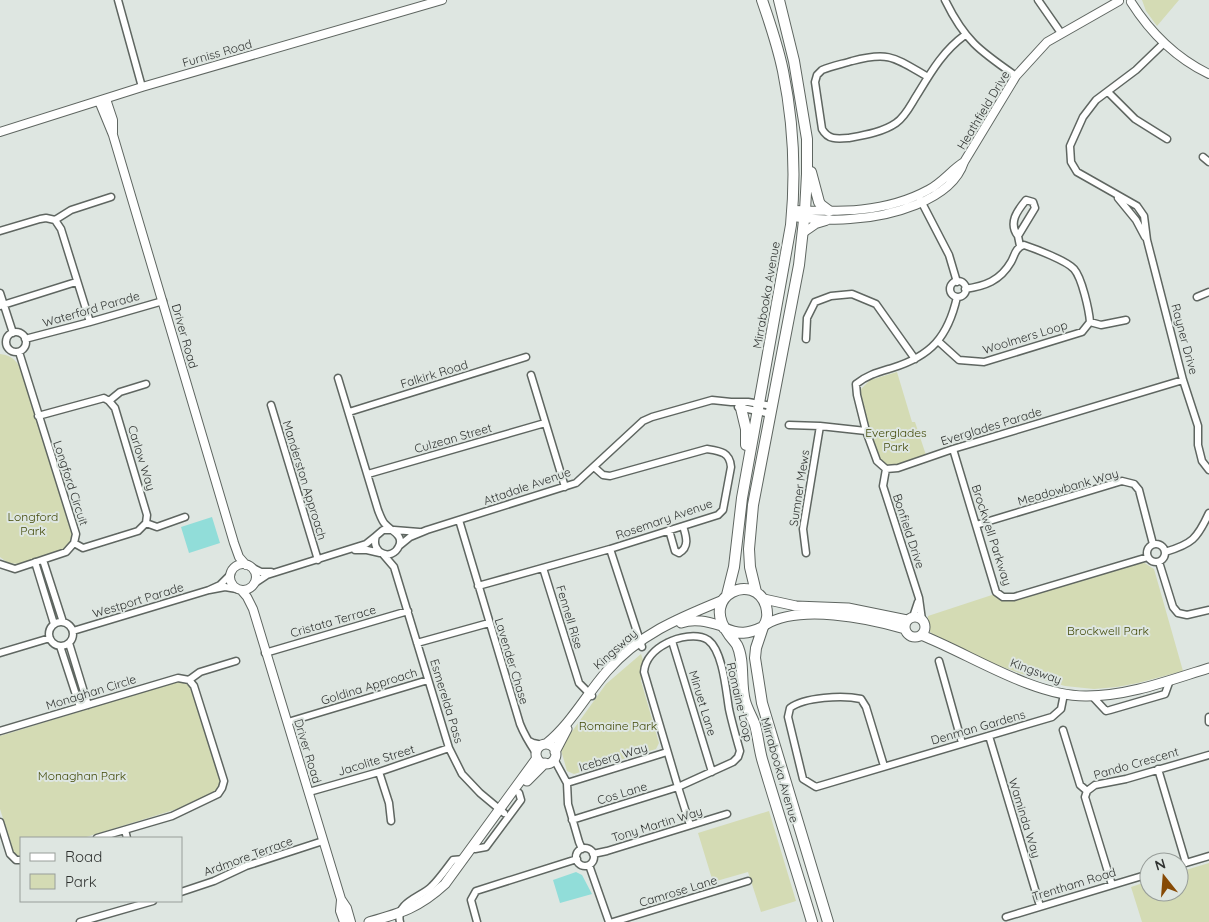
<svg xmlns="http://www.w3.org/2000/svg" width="1209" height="922" viewBox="0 0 1209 922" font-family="Quicksand,sans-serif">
<rect width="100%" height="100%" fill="#dee6e1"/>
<path fill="#d4dbb4" d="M1142 0H1179L1157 26 1146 11Z
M0 354C13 355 18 363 24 374L72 534 69 544 62 550 19 564 8 563 0 557Z
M897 372 912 422H915L926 455 898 465 888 467 879 459 869 430 860 395 861 389 870 380Z
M1143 562 1154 569 1183 671 1138 683 1117 687 1094 689 1065 686 1022 674 947 647 928 630V616L998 593 1008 597Z
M641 654 643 660 641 681 659 743 656 749 574 774 567 771 561 750 568 737 606 684Z
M179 681 186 683 191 689 220 780V786L216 791 177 809 83 838H21V856H19L14 853 0 809V736Z
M769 811 796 901 761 912 748 872 713 882 698 833Z
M1209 863V922H1142L1131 887 1149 881V892H1179V872Z"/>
<path fill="#91ddd9" d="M212 517 220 543 189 553 181 527Z
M576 872 582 875 592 894 560 903 553 880Z"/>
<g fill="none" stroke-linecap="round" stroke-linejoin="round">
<defs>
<path id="minor" d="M118 0 142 87
M945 0C965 41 980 51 1016 76
M1038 0 1061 33
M1164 43 1136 70 1096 100 1083 117 1070 146 1071 162 1077 172 1137 206 1144 216 1147 240 1183 380 1198 426V445L1202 461 1209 470
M928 77C895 58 890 51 852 61 842 64 831 66 822 70L817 75 815 82 822 129C828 140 837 139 849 138 865 135 883 132 896 123 906 116 911 104 917 95 931 72 943 51 965 35
M1108 92 1135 119 1167 139
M1203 157 1209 162
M1118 198 1136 220 1145 237
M920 199 949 255 957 282
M55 220 71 210 111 197
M0 231 40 219 46 218 55 220 61 229 90 322
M1018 236C1008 223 1017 211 1026 200L1033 202 1035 208 1018 236 1020 246
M950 289a8 8 0 1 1 16 0a8 8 0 1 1-16 0Z
M0 293 13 333
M957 297C948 337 931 356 892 368 879 372 867 375 856 384L857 395 866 431 877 461 886 469 898 468 953 449 1183 380
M1197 297 1209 292
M0 306 76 282
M1090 322 1101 325 1126 320
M6 342a10 10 0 1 1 20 0a10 10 0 1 1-20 0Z
M25 339 90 322 163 301
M806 339 807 318 815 302 831 296 852 294 876 304 915 359
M938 341 959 360 984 362 1082 332 1090 322C1089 310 1082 278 1074 269 1067 261 1036 249 1024 245 1015 248 1015 255 1011 262 1000 281 985 286 965 289
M531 375 565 487
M338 378 378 510C380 515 382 521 385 524 391 531 404 535 399 546 392 562 370 553 376 536L383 530H391
M109 401 120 392 146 384
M271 405 318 560
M738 407 771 414
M349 412 526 357
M38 416 104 398 109 401 115 408 147 515 146 523 138 531 83 548 74 543
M789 425 820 426
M953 449 996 592 1003 597H1014L1148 557
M886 469 883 486 919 598 922 620
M368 474 545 423
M459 520 520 724C524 734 530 744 536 753
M146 523 157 527 185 517
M976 525 1122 481 1134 484 1139 490 1153 544
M394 530 419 532
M669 530 675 551 679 553C690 547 686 536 683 526
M1147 553a9 9 0 1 1 18 0a9 9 0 1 1-18 0Z
M399 546 410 537 427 530 576 483 643 421 652 417 712 400 731 402H748L772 406
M610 549 642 647
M355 550H367L380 553
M1165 552C1192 544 1197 539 1209 513
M382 553 394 567 449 748 462 774 480 793 504 813
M806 553 803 529 820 426 866 431
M43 560 63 622
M35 562 54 624
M1159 562 1173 607 1178 613 1187 615 1209 610
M0 564 15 569 66 552 74 543 76 534 19 352
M251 567 261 572H271
M543 568 579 683 592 696
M231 574 220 585 209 590 225 587 237 589
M255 583 267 575 366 544 376 536
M478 586 610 549 718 515 723 510 731 467C730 452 720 451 707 449L610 476 603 475 594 467
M913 617 918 602
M49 634a12 12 0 1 1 24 0a12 12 0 1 1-24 0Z
M73 631 209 590
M672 641 712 772
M69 643 88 705
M417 643 489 623
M60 646 80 707
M0 653 50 638
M265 653 408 611
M939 661 962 743
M189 680 200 672 236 661
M1092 696 1106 711 1110 710 1165 694 1170 680
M1209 717V722
M288 722 428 680
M1063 730 1080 785 1087 791
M0 731 178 678 189 680 194 686 224 781 222 788 218 794 172 816 97 838
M989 736 1040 906
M529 741 533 743 542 745
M554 759 567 783 568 804 579 842 582 849
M884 766 866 707 861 699C843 695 804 697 790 708L788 717 803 779 816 787 1052 717 1061 709 1064 694
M1158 769 1186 863
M379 772 389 803 391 821
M567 783 667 752
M309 792 379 772 449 748
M572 820 678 787 644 672C645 659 655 649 667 643 678 637 697 633 708 640 723 651 726 691 729 709 732 723 736 737 740 751L738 757 733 762 678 787 690 825
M0 822 10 854 16 860H21
M125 830 127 838
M576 857a9 9 0 1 1 18 0a9 9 0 1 1-18 0Z
M475 849 486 847 521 800 519 793
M593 854 607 851 727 814
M589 865 609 922
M1179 865 1209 856
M1112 885 1085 797 1087 791 1095 785 1126 779 1209 755
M181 892 214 881 246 866 323 841
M1006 917 1149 874
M80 922 153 901
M400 922C395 902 422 897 432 886 440 878 446 869 453 860L464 859
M477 922 471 900 476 891 577 859
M613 922 748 881"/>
<path id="tertiary" d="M1131 2C1150 32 1176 58 1209 74
M106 99 113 120V133
M99 101 113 135 234 543 239 557 246 565
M0 132 142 87 442 0
M793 210C838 212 886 213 928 190 942 183 951 170 964 162
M792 217C811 219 831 221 850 219 887 217 951 202 964 162L1016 76 1047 42 1119 1
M803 233 816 224 826 221
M230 577a13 13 0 1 1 26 0a13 13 0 1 1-26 0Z
M241 590 247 597 253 609 341 899 347 908 351 922
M341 900 340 911 344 922"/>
<path id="secondary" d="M764 599 796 606 848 608 907 620
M905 627a10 10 0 1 1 20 0a10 10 0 1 1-20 0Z
M681 623C695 618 708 622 722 626
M765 625C799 604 868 618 905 629
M921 635C970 654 1034 697 1087 696 1129 696 1170 680 1209 668
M546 744C571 724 586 695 607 671 639 634 679 618 723 600
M536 754a10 10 0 1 1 20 0a10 10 0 1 1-20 0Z
M555 752 567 729
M527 781 545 763
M369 922C401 913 419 908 445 884L537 758"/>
<path id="primary" d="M811 172 819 202 821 205 829 211
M741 408 746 429V445
M756 592 750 567 749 549 753 505 799 265 805 211 807 174V139L794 61 779 0
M727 595 734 567 742 498 791 225C796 174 793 120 783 71 778 47 770 23 762 0
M763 627 756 648 755 658 762 703 828 922
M724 628C739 635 748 634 763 627 768 620 768 614 766 606 755 571 699 595 728 633 730 637 734 640 737 645 745 661 740 683 745 701 747 709 752 717 755 725 758 736 759 748 762 759 778 813 796 868 812 922"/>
</defs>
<use href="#minor" stroke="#5f6661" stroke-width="9"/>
<use href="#tertiary" stroke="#5f6661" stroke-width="10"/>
<use href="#secondary" stroke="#5f6661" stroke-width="11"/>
<use href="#primary" stroke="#5f6661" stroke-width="12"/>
<use href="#minor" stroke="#fff" stroke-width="6"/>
<use href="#tertiary" stroke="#fff" stroke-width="8"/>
<use href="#secondary" stroke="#fff" stroke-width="9"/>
<use href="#primary" stroke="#fff" stroke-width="10"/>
</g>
<g text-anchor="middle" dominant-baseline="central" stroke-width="4" stroke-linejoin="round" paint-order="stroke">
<g font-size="12" fill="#2f3230" stroke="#dee6e1">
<text transform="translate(217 53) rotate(-16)">Furniss Road</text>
<text transform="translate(983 110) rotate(-59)">Heathfield Drive</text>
<text transform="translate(766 295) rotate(-80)">Mirrabooka Avenue</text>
<text transform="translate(91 309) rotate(-16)">Waterford Parade</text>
<text transform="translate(185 336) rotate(74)">Driver Road</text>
<text transform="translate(1025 337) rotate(-17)">Woolmers Loop</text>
<text transform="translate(1185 339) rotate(75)">Rayner Drive</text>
<text transform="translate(434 374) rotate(-17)">Falkirk Road</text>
<text transform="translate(991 426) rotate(-17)">Everglades Parade</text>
<text transform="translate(453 438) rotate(-16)">Culzean Street</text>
<text transform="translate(142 458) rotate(73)">Carlow Way</text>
<text transform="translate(305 480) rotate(73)">Manderston Approach</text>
<text transform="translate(71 483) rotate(72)">Longford Circuit</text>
<text transform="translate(527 486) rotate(-19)">Attadale Avenue</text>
<text transform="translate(1068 487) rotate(-16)">Meadowbank Way</text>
<text transform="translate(799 488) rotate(-81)">Sumner Mews</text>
<text transform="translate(664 519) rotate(-19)">Rosemary Avenue</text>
<text transform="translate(909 531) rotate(72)">Bonfield Drive</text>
<text transform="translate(992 535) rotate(72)">Brockwell Parkway</text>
<text transform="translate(138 600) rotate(-17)">Westport Parade</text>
<text transform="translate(570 617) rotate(73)">Fennell Rise</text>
<text transform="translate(333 621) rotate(-16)">Cristata Terrace</text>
<text transform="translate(615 649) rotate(-42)">Kingsway</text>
<text transform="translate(512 661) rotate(73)">Lavender Chase</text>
<text transform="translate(1036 671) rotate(20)">Kingsway</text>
<text transform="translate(369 686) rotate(-17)">Goldina Approach</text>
<text transform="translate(91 692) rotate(-17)">Monaghan Circle</text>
<text transform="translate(447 701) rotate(73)">Esmerelda Pass</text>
<text transform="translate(740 702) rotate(77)">Romaine Loop</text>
<text transform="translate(703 703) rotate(73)">Minuet Lane</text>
<text transform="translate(978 727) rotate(-16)">Denman Gardens</text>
<text transform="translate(308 751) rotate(73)">Driver Road</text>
<text transform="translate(613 757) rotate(-17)">Iceberg Way</text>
<text transform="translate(376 760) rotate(-17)">Jacolite Street</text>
<text transform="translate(1136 763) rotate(-16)">Pando Crescent</text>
<text transform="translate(780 770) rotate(74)">Mirrabooka Avenue</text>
<text transform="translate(622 793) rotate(-17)">Cos Lane</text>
<text transform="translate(1025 818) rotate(73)">Waminda Way</text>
<text transform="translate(657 824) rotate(-17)">Tony Martin Way</text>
<text transform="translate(248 856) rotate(-20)">Ardmore Terrace</text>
<text transform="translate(1074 884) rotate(-17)">Trentham Road</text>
<text transform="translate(678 891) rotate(-17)">Camrose Lane</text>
</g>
<g font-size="12" fill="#424a09" stroke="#dee6e1">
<text x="896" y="432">Everglades<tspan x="896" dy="14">Park</tspan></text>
<text x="33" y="516">Longford<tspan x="33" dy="14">Park</tspan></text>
<text x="1108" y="630">Brockwell Park</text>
<text x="618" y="725">Romaine Park</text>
<text x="82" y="775">Monaghan Park</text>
</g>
</g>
<rect x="20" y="837" width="162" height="65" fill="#dee6e1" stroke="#989e9a"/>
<rect x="30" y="853" width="25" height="8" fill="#ffffff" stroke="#989e9a"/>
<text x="65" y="862" font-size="15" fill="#2f3230">Road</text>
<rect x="30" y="874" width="25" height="15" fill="#d4dbb4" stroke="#989e9a"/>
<text x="65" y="887" font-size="15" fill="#2f3230">Park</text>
<g transform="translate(1164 877) rotate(343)"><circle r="24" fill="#dee6e1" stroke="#989e9a"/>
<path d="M0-4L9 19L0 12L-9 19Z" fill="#864a05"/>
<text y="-8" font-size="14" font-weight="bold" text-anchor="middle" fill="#2f3230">N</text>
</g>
</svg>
